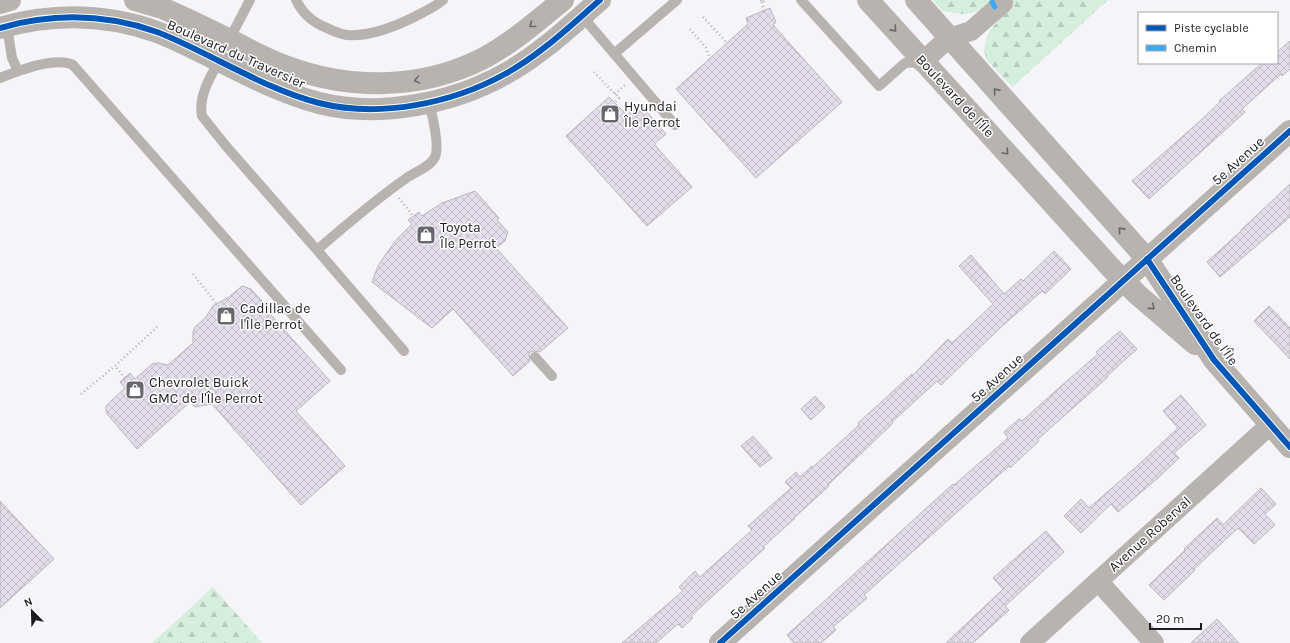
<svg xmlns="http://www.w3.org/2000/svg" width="1290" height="643" viewBox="0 0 1290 643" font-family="Karla,sans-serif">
<defs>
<pattern id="forest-firs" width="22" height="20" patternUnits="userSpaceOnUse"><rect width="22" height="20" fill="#d5efdc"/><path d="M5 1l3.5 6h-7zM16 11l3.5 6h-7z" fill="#b6ccbc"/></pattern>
<pattern id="building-cross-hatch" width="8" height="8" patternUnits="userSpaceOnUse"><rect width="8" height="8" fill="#e4ddeb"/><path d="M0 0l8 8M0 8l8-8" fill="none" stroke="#c3bdc9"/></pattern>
</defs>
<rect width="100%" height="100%" fill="#f5f4f9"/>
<path fill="url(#forest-firs)" d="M933 0H991L981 9 973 13 962 14 942 11Z
M1003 0H1108L1012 87 987 60 984 51 986 39 990 30 999 20Z
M213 587 262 643H152Z"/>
<path fill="url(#building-cross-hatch)" stroke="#b8b6bb" d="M770 8 776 22 773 25 842 102 756 178 676 89 748 24 746 18Z
M1290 41V69L1282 76 1281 74 1242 109 1245 112 1149 199 1132 181 1200 121 1220 102 1219 101 1262 63 1263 64 1264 63H1277V52Z
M609 97 627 115 639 103 666 134 654 144 692 187 647 226 566 136Z
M1290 184V217L1220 277 1207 262 1241 231V230Z
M475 191 499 218 497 220 508 232 505 241 496 248 568 328 540 352 534 351 530 352 529 355 530 361 513 376 453 309 432 328 372 282 378 266 386 254 397 239 412 224 408 220 419 212 422 216 442 203Z
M1054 251 1071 269 1045 294 1042 291 1000 328 941 385 937 381 892 422 893 423 828 485 829 486 794 518H795L763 547 765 548 691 616 693 618 682 628 678 624 656 643H622L683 591 679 587 695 571 700 577 752 530 748 526 791 488 785 482 796 472 800 477 812 466 813 467 859 425 858 423 912 374 913 375 948 339 952 343 993 304 959 266 971 255 1004 294 1021 279 1023 281Z
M242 286 251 289 272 312 270 314 330 381 296 411 345 466 301 505 212 404 195 407 190 402 137 449 108 415 106 412V407L108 404 125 388 120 382 130 373 135 379 152 364 158 363 168 365 193 343V332L195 327 206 317 213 306 229 297Z
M1269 306 1290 328V359L1254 321Z
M1120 331 1137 349 1107 376 1108 377 1038 439 1039 441 1010 468 1009 466 864 595 867 598 833 627 836 630 821 643H794L787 635 953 484 954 485 1008 438 1004 432 1019 419 1022 421 1061 386 1098 354 1096 352Z
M1181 395 1206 425 1174 453 1179 458 1159 477 1118 512 1111 504 1081 533 1064 516 1081 499 1089 508 1136 467 1178 428 1163 411Z
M815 396 825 407 811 420 801 409Z
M753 436 772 458 760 467 741 446Z
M1261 488 1276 504 1265 514 1275 525 1254 544 1238 528 1194 569 1195 570 1164 600 1149 585 1185 550 1184 549 1217 518 1223 525Z
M0 501 54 559 0 608Z
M1046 531 1064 552 1005 606 1009 610 973 643H946L1003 589 993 578Z
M1217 619 1239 643H1191Z"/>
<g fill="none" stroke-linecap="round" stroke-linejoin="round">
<path stroke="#b4afae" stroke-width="2.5" stroke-dasharray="1 3" stroke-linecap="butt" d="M761 0 762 2 766 0
M762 2 764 10
M703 17 727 43
M690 29 706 48 710 59
M594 72 619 98 615 102
M615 94 625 85
M399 198 413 216
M193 274 216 303
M125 378 115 366 157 327
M81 394 115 366"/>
<path stroke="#b9b3af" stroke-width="10" d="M296 0C303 14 312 22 327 28 333 31 340 34 347 35 371 37 399 25 420 14 428 10 436 6 443 0
M801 0 879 86 905 63 922 62
M582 16 675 125
M7 27 12 58 18 71
M229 40 250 0
M614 54 677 0
M219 61C210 77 198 97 202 116L226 146 317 250C347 224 376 199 408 177 417 171 430 167 435 157 440 146 432 114 429 102
M0 78C18 71 55 56 73 65L341 370
M317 250 404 351
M535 357 552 376"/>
<path stroke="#b9b3af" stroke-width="20" d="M922 62 949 38 971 31 1003 3
M1098 581 1154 643
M1030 643 1270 425"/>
<path stroke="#b9b3af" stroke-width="22" d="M135 0 162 8 178 15C198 24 218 34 238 44 253 52 269 60 285 66 349 90 420 90 482 59 511 44 537 21 563 0
M868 0 1112 269 1138 295 1195 344
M916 0 1147 259 1214 360 1290 447
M0 3 10 0
M0 28C52 13 106 14 157 32 178 40 199 51 219 61 251 77 284 94 319 103 379 118 451 104 505 74 540 55 570 26 600 0
M720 643 1290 131"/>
<path stroke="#3fa9f5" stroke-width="5" stroke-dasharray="10 5" stroke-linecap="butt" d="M991 0 996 9"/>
<defs>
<path id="cycleway" d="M0 28C52 13 106 14 157 32 178 40 199 51 219 61 251 77 284 94 319 103 379 118 451 104 505 74 540 55 570 26 600 0
M1147 259 1214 360 1290 447
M720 643 1290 131"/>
</defs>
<use href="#cycleway" stroke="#fff" stroke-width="8"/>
<use href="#cycleway" stroke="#0057b8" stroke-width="6"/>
</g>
<defs><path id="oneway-chevron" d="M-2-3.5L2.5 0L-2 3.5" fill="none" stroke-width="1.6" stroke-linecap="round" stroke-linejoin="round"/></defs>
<g stroke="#6a6768">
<use href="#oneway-chevron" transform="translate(532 25) rotate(142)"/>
<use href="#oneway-chevron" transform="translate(894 29) rotate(48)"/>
<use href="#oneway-chevron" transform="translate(417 80) rotate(170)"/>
<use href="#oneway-chevron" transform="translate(996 91) rotate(-132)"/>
<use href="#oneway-chevron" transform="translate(1006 152) rotate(47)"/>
<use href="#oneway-chevron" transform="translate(1121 230) rotate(-132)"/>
<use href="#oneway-chevron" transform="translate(1152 307) rotate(41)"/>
</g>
<defs>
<symbol id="shop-square" viewBox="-11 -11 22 22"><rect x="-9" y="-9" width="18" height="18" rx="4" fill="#68676d" stroke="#fff"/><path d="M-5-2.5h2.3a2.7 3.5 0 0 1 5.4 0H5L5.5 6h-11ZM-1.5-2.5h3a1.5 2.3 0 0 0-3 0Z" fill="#fff"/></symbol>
</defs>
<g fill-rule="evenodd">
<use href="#shop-square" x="599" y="103" width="22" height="22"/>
<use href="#shop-square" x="415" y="224" width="22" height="22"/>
<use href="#shop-square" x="215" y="305" width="22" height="22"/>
<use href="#shop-square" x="124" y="379" width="22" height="22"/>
</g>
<g text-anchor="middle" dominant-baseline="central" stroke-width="3" stroke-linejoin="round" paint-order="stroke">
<g font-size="14" fill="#1c1b21" stroke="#fff">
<text transform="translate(236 54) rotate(24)">Boulevard du Traversier</text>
<text transform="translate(955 96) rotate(47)">Boulevard de l'Île</text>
<text transform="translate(1238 161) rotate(-42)">5e Avenue</text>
<text transform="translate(1204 320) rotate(55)">Boulevard de l'Île</text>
<text transform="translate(997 378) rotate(-42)">5e Avenue</text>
<text transform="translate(1150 534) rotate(-42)">Avenue Roberval</text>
<text transform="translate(756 595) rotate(-42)">5e Avenue</text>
</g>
<g font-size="14" fill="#1c1b21" stroke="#fff" text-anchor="start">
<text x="624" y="106">Hyundai<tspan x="624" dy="16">Île Perrot</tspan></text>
<text x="440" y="227">Toyota<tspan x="440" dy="16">Île Perrot</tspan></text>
<text x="240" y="308">Cadillac de<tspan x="240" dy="16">l'Île Perrot</tspan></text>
<text x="149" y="382">Chevrolet Buick<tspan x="149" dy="16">GMC de l'Île Perrot</tspan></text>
</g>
</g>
<rect x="1138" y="12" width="140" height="52" fill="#ffffff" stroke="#a4a4a6"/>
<rect x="1146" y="25" width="20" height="6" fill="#0057b8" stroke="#a4a4a6"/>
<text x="1174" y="32" font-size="12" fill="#1c1b21">Piste cyclable</text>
<rect x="1146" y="45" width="20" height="6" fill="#3fa9f5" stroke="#a4a4a6"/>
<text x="1174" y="52" font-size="12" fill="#1c1b21">Chemin</text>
<g transform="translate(32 611) rotate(337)" stroke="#ffffff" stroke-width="3" paint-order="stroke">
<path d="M0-3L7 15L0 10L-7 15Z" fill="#1c1b21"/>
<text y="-6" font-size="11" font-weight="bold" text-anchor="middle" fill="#1c1b21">N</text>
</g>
<path d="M1150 623v6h51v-6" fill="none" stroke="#1c1b21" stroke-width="2"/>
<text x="1156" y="623" font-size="12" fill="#1c1b21" stroke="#ffffff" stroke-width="3" paint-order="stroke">20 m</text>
</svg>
